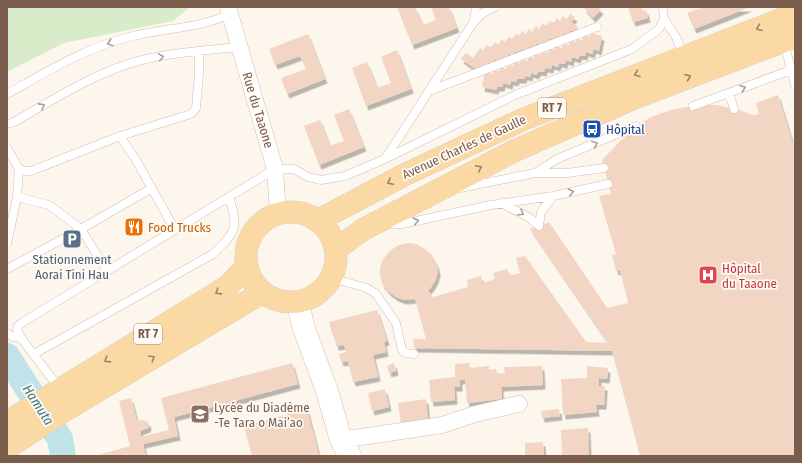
<svg xmlns="http://www.w3.org/2000/svg" width="802" height="463" viewBox="0 0 802 463" font-family="'Fira Sans Condensed',sans-serif">
<defs>
<filter id="shadow"><feDropShadow dx="2.5" dy="4.5" stdDeviation="0" flood-color="#0004"/></filter>
</defs>
<rect width="100%" height="100%" fill="#fdf6ec"/>
<path fill="#d8ecc9" d="M7 7H190L173 21 64 43 7 72Z"/>
<g fill="none" stroke-linecap="round" stroke-linejoin="round">
<path stroke="#bfe3e8" stroke-width="26" d="M7 356 60 439 63 456"/>
</g>
<path fill="#f3d5c3" filter="url(#shadow)" d="M397 7H415L423 25 436 20 431 7H449L457 28 412 45Z
M585 7H598L601 10 593 18 584 8Z
M628 7H641L643 11 646 10 648 18 633 22Z
M704 7H750L694 29 687 13Z
M570 14 575 17 571 22 578 27 575 32 571 30 567 35 564 33 561 38 557 36 554 41 550 38 547 43 544 41 540 46 537 43 533 48 530 46 526 51 522 49 519 54 516 51 512 56 509 54 505 59 502 57 498 62 495 59 492 64 488 62 484 68 481 65 477 70 461 59 466 53 473 58 480 48 483 50 487 45 491 47 495 42 498 45 502 39 505 42 509 37 512 39 516 34 519 36 522 31 525 34 529 29 532 32 536 26 539 29 543 23 546 26 550 21 554 23 557 18 560 21 563 16 567 19Z
M591 33 602 36 599 51 594 49 592 54 586 52 585 56 580 55 578 59 572 57 571 62 566 60 565 64 559 63 558 67 552 65 551 69 545 68 544 72 539 71 536 75 531 73 530 77 525 76 524 79H517L516 82 511 81 510 85 503 83 502 87H497L496 90 482 87 485 72 492 74 494 70 500 71V67L506 69 508 65 513 66 514 62 520 63 522 60 528 61V57L534 58 535 54 541 55 542 52 548 53 549 49 555 50V46L562 48 563 44 569 45 570 41 576 42 577 39 582 40 584 36 590 37Z
M308 34 325 79 287 94 281 78 306 69 300 56 275 65 269 49Z
M397 50 411 89 366 106 352 68 367 62 377 88 391 83 381 57Z
M778 95 792 141 795 142V456H640L612 351 414 348 413 339H426L415 299 404 300 396 297 388 291 382 284 380 275V267L383 259 391 250 399 245 408 243 416 244 425 249 431 254 436 263 438 271 436 279 432 286 428 291 433 297 468 287 467 280 481 276 483 283 495 279 493 273 507 269 509 276 520 273 516 258 525 256 586 342 608 343 530 229 549 222 607 308 628 303 620 270 616 271 612 255 616 254 599 196 611 194 602 160 632 129 651 117 671 110 697 105H716L736 109 753 115 759 114 756 103Z
M349 109 364 147 319 165 304 126 320 120 330 146 344 141 334 115Z
M377 310 387 341 384 342 386 352 373 355 378 377 353 382 348 361 341 362 339 354 346 352 344 345 336 346 334 334H332L329 322Z
M292 363 298 384 174 417 178 436 143 444 146 456H95L130 446 119 401 131 398 137 421 143 420 148 422 149 425 148 428 140 431 141 437 169 430 161 398Z
M394 363 396 371 389 373 387 366Z
M469 363 470 368 489 366V370L496 369 497 374 505 373 504 367 542 366 543 385 501 387 502 399 467 403 465 379 460 380V387H454L455 400 431 402 429 380 455 377V364Z
M587 366 608 368 607 379 599 378V386H605L604 405H596L597 412 563 415 561 379 587 378Z
M385 389 389 407 372 411 368 393Z
M426 399 428 421 401 424 398 403Z
M307 409 319 456H252L244 426Z
M559 409 560 416 542 418 541 411Z
M588 428 589 456H562L561 430Z
M543 442 544 456H525V443Z"/>
<g fill="none" stroke-linecap="round" stroke-linejoin="round">
<defs>
<path id="service" d="M664 19 676 37 684 56
M474 22 476 7
M784 42 795 85
M429 91 597 27
M729 93 734 109
M7 94C46 72 85 48 129 37 162 28 198 29 230 14
M693 106 791 70
M7 124 14 122C56 98 99 70 146 59 176 52 208 50 239 47
M120 136 191 114 196 108 199 74V51
M7 148 19 169 26 171H31L120 136 136 160 175 230
M385 159 473 23 483 13 495 7
M535 173 557 159 636 126
M460 188 535 173H567L604 168
M17 197 49 205 81 229 107 271
M501 203 530 218 539 226
M388 224H402L491 205 553 196 608 184
M539 226 541 212 553 196
M7 244 17 197 19 169
M7 269 81 229 152 188
M331 278 367 288 376 294 396 323 402 350 406 353 414 354
M7 333 13 337 21 338
M34 354 213 254C236 232 239 228 229 197
M60 389 21 338 17 330 18 326 23 322 275 169H294L308 177 321 180 345 176 385 159 515 95 632 49 659 29 664 19 663 7"/>
<path id="minor" d="M228 7 275 169 278 214
M341 440 442 425 475 414 519 404"/>
<path id="secondary" d="M298 302 303 326 327 391 341 440 350 456"/>
<path id="primary" d="M246 257a45 45 0 1 1 90 0a45 45 0 1 1-90 0Z
M317 221 406 174 524 119 795 14
M336 249 364 229 514 151 637 97 795 37
M7 422 228 286 247 266
M7 448 59 414 263 292"/>
</defs>
<use href="#service" stroke="#d1beb0" stroke-width="9"/>
<use href="#minor" stroke="#d1beb0" stroke-width="17"/>
<use href="#secondary" stroke="#d6c0b0" stroke-width="23"/>
<use href="#primary" stroke="#dad1cd" stroke-width="23"/>
<use href="#service" stroke="#fff" stroke-width="8"/>
<use href="#minor" stroke="#fff" stroke-width="16"/>
<use href="#secondary" stroke="#fff" stroke-width="22"/>
<use href="#primary" stroke="#fbd9a5" stroke-width="22"/>
</g>
<defs><path id="oneway-chevron" d="M-2-3.5L2.5 0L-2 3.5" fill="none" stroke-width="1.6" stroke-linecap="round" stroke-linejoin="round"/></defs>
<g stroke="#a18267">
<use href="#oneway-chevron" transform="translate(759 28) rotate(159)"/>
<use href="#oneway-chevron" transform="translate(637 74) rotate(159)"/>
<use href="#oneway-chevron" transform="translate(688 77) rotate(-21)"/>
<use href="#oneway-chevron" transform="translate(479 168) rotate(-27)"/>
<use href="#oneway-chevron" transform="translate(390 182) rotate(153)"/>
<use href="#oneway-chevron" transform="translate(218 292) rotate(148)"/>
<use href="#oneway-chevron" transform="translate(152 358) rotate(-31)"/>
<use href="#oneway-chevron" transform="translate(107 360) rotate(148)"/>
</g>
<g stroke="#af9d94">
<use href="#oneway-chevron" transform="translate(110 43) rotate(163)"/>
<use href="#oneway-chevron" transform="translate(161 57) rotate(-10)"/>
<use href="#oneway-chevron" transform="translate(743 88) rotate(-20)"/>
<use href="#oneway-chevron" transform="translate(42 106) rotate(-29)"/>
<use href="#oneway-chevron" transform="translate(595 144) rotate(-22)"/>
<use href="#oneway-chevron" transform="translate(571 192) rotate(-13)"/>
<use href="#oneway-chevron" transform="translate(521 213) rotate(30)"/>
<use href="#oneway-chevron" transform="translate(416 221) rotate(-12)"/>
</g>
<defs>
<symbol id="bus-square" viewBox="-11 -11 22 22"><rect x="-9" y="-9" width="18" height="18" rx="4" fill="#1a4fb4" stroke="#fffaf3"/><path d="M-5-6H5V4H4V6H2V4H-2V6H-4V4H-5ZM-3.5-4V0h7V-4ZM-3.5 1.2v1.5H-2V1.2ZM2 1.2v1.5H3.5V1.2Z" fill="#fff"/></symbol>
<symbol id="restaurant-square" viewBox="-11 -11 22 22"><rect x="-9" y="-9" width="18" height="18" rx="4" fill="#e8710a" stroke="#fffaf3"/><path d="M-5-6h1v4h1v-4h1v4h1v-4h1v5L-1.5 .5V6h-2V.5L-5-1ZM5-6V6H3V1.5H1.5Q1.5-4 5-6Z" fill="#fff"/></symbol>
<symbol id="parking-square" viewBox="-11 -11 22 22"><rect x="-9" y="-9" width="18" height="18" rx="4" fill="#5c6f8a" stroke="#fffaf3"/><path d="M-3.5-5.5H1a3.5 3.5 0 0 1 0 7H-1V5.5H-3.5ZM-1-3.4V-.6H.8a1.4 1.4 0 0 0 0-2.8Z" fill="#fff"/></symbol>
<symbol id="hospital-square" viewBox="-11 -11 22 22"><rect x="-9" y="-9" width="18" height="18" rx="4" fill="#e0444e" stroke="#fffaf3"/><path d="M-5-5h3v3.5h4V-5h3V5h-3V1.5h-4V5h-3Z" fill="#fff"/></symbol>
<symbol id="school-square" viewBox="-11 -11 22 22"><rect x="-9" y="-9" width="18" height="18" rx="4" fill="#8d6e63" stroke="#fffaf3"/><path d="M0-5L7-2L0 1L-7-2ZM-4 1L0 2.5L4 1V4Q0 6-4 4Z" fill="#fff"/></symbol>
</defs>
<g fill-rule="evenodd">
<use href="#bus-square" x="581" y="118" width="22" height="22"/>
<use href="#restaurant-square" x="123" y="216" width="22" height="22"/>
<use href="#parking-square" x="61" y="228" width="22" height="22"/>
<use href="#hospital-square" x="697" y="264" width="22" height="22"/>
<use href="#school-square" x="189" y="403" width="22" height="22"/>
</g>
<g text-anchor="middle" dominant-baseline="central" stroke-width="3.5" stroke-linejoin="round" paint-order="stroke">
<g fill="#fffaf3" stroke="#a28b7f" stroke-width="1">
<rect x="538" y="98" width="28" height="20" rx="3"/>
<rect x="134" y="324" width="28" height="20" rx="3"/>
</g>
<g font-size="12" font-weight="bold" fill="#7a5c4d">
<text x="552" y="108">RT 7</text>
<text x="148" y="334">RT 7</text>
</g>
<g font-size="13" fill="#7a5c4d" stroke="#fffaf3">
<text transform="translate(258 110) rotate(73)">Rue du Taaone</text>
<text transform="translate(464 147) rotate(-25)">Avenue Charles de Gaulle</text>
</g>
<g font-size="13" fill="#164399" stroke="#fffaf3" text-anchor="start">
<text x="606" y="129">Hôpital</text>
</g>
<g font-size="13" fill="#c56008" stroke="#fffaf3" text-anchor="start">
<text x="148" y="227">Food Trucks</text>
</g>
<g font-size="13" fill="#4e5e75" stroke="#fffaf3">
<text x="72" y="259">Stationnement<tspan x="72" dy="15">Aorai Tini Hau</tspan></text>
</g>
<g font-size="13" fill="#be3a42" stroke="#fffaf3" text-anchor="start">
<text x="722" y="268">Hôpital<tspan x="722" dy="15">du Taaone</tspan></text>
</g>
<g font-size="13" fill="#785e54" stroke="#fffaf3" text-anchor="start">
<text x="214" y="407">Lycée du Diadème<tspan x="214" dy="15">-Te Tara o Mai’ao</tspan></text>
</g>
<g font-size="14" font-style="italic" fill="#437c86" stroke="#fffaf3">
<text transform="translate(38 405) rotate(57)">Hamuta</text>
</g>
</g>
<rect width="802" height="463" fill="none" stroke="#7a5c4d" stroke-width="16"/>
</svg>
